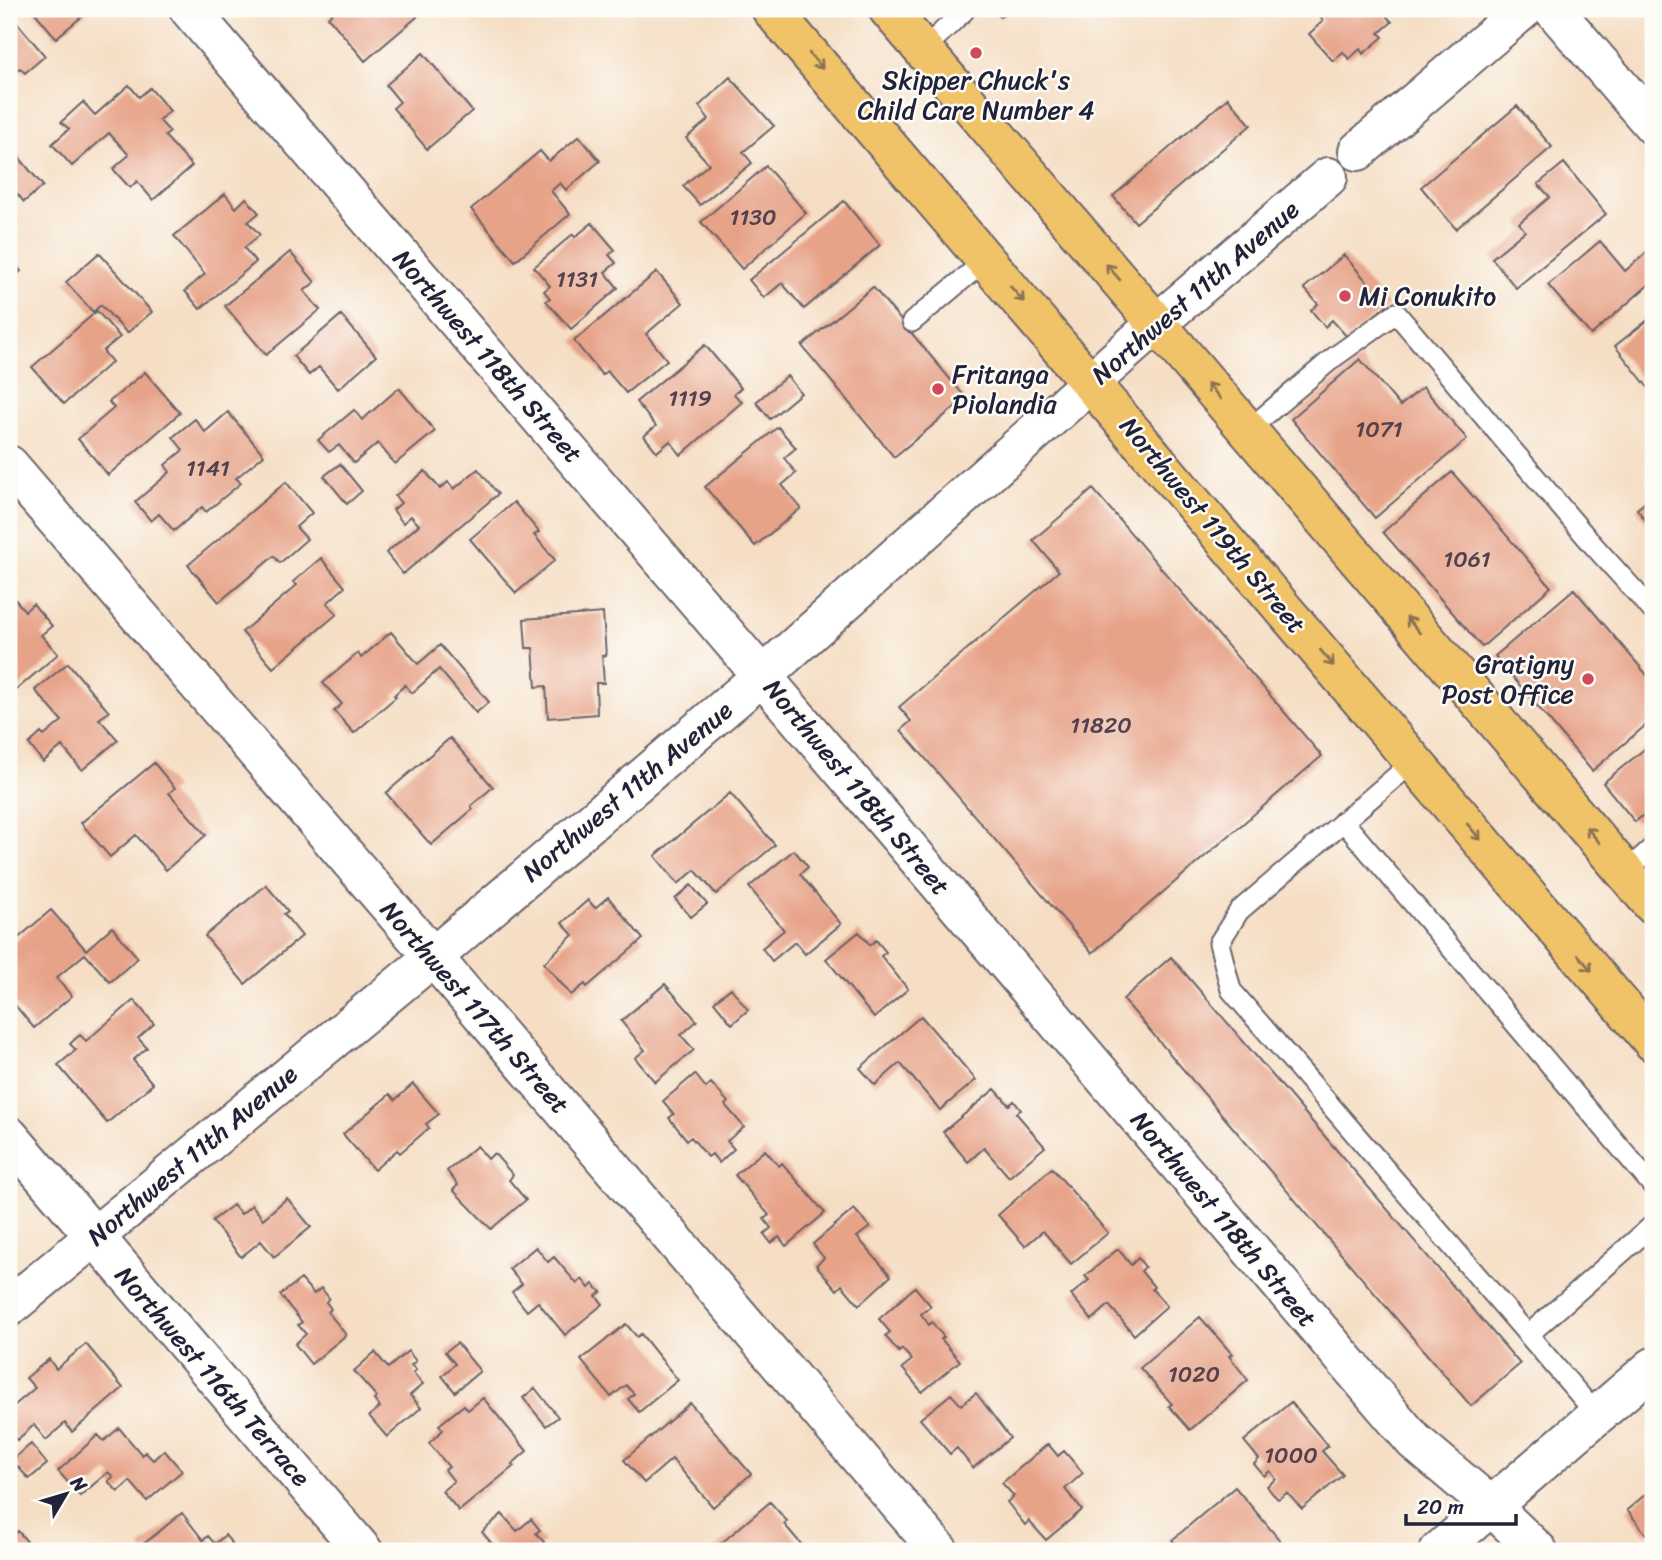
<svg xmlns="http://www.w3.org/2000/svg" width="1662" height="1560" viewBox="0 0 1662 1560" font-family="Sriracha,sans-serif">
<rect width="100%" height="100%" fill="#fdfcf7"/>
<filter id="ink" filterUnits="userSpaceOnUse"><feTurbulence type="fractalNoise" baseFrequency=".0143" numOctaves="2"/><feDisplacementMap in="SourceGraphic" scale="14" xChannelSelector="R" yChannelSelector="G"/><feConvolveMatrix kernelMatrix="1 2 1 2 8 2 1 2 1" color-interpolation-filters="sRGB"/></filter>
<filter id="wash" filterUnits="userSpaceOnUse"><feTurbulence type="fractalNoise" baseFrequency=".00686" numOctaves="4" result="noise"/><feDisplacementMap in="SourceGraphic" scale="28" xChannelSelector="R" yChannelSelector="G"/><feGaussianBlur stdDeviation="1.57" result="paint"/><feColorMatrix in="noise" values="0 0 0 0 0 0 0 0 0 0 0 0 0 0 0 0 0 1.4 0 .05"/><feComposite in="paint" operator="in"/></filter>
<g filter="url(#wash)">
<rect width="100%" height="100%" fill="#f5dec4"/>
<g id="blocks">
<path fill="#e7a388" d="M32 9H91L56 38Z
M337 9H410L417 17 365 61 328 17Z
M993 9H1010L1000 17Z
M1318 9H1332L1334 11 1337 9H1380L1392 22 1379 33 1383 37 1363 54 1360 49 1349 59 1343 52 1333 61 1309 34 1323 21 1315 11Z
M9 13 45 56 25 73 20 68 9 77Z
M423 53 472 111 427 149 393 108 400 102 386 85Z
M730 77 774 126 743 152 752 163 700 205 683 186 709 164 686 138 709 119 699 106Z
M129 85 139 97 150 88 170 111 159 120 170 132 165 136 192 166 153 200 137 181 130 188 113 169 129 155 109 133 72 166 52 144 69 129 61 122 83 102 95 115Z
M1228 98 1251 125 1136 223 1113 196Z
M1517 106 1552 147 1456 229 1421 187Z
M579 136 600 161 566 190 560 183 551 191 570 214 515 261 471 209 540 151 549 161Z
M17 155 43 186 24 202 9 184V162Z
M1564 163 1606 214 1516 288 1492 258 1525 231 1519 223 1550 197 1538 184Z
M766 166 806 213 742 269 701 222Z
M225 194 236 208 246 198 259 213 248 222 260 235 244 248 256 262 200 309 185 291 205 274 174 236Z
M844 201 880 245 804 309 782 283 764 298 749 280Z
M9 214 17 223 9 230Z
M592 223 615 250 609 255 616 263 605 272 618 288 571 329 546 301 550 298 544 291 550 286 534 267 573 234 575 237Z
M1600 241 1625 271 1647 252 1653 260V281L1591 335 1548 285Z
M290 252 315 282 304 291 320 310 266 355 225 306Z
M99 253 152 312 127 333 101 305 93 312 66 282Z
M1344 255 1387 305 1348 338 1332 320 1325 327 1311 310 1318 304 1304 288Z
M9 256 21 271 9 281Z
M657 272 683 303 646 334 667 360 626 393 607 371 602 375 574 341Z
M873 287 966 398 894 457 802 346Z
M97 311 120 337 103 351 112 362 64 404 32 367Z
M341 315 376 356 338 389 319 367 309 375 293 356Z
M1653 316V388L1650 390 1615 346Z
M705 345 741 388 734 394 742 402 681 455 670 441 657 452 644 436 656 426 636 402Z
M1360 359 1400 406 1423 387 1467 439 1375 518 1291 419Z
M145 372 180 413 108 475 78 439 114 408 109 402Z
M787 376 801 393 770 419 756 402Z
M399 388 435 431 395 464 378 443 354 463 339 445 329 452 318 440 354 410 362 420Z
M228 412 264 455 236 478 241 483 206 512 202 507 174 531 159 514 151 521 135 502 170 472 165 465 183 450 173 437 195 419 205 432Z
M778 427 796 448 784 458 796 473 782 485 801 508 755 546 705 487Z
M340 464 362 491 347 504 324 476Z
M478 469 498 494 403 574 386 553 419 525 411 516 403 523 393 510 401 503 395 496 425 471 440 489 448 482 454 489Z
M1452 472 1551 587 1482 647 1383 532Z
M286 482 312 513 296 527 307 539 280 563 274 556 219 602 188 565Z
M1093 489 1322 756 1092 953 901 730 911 721 899 707 1059 571 1033 540Z
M1653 496V520L1648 524 1637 509Z
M514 502 539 532 534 535 555 560 516 593 470 539Z
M321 558 345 587 327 603 337 614 273 668 242 632 297 585 293 582Z
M1574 589 1653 682V719L1592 771 1495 656Z
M13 597 25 611 33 604 52 626 41 635 58 654 9 696V601Z
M603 613 606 656H602L604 683H596L597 714 548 718 546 686 536 687 533 648H526L524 619Z
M391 632 418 664 440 645 489 702 476 713 439 669 412 693 405 685 394 695 396 697 354 733 334 711 342 704 323 683 358 653 361 658Z
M68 663 109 712 99 719 118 740 82 770 62 746 43 762 29 744 41 733 44 736 62 721 35 690Z
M450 738 493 787 471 806 473 809 431 845 386 793Z
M1653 742V807L1635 822 1603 783Z
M154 763 175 788 169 793 206 835 166 870 136 835 110 857 81 823Z
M730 793 775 845 716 894 695 870 678 884 655 856Z
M794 850 808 867 800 874 841 924 805 954 795 942 772 961 762 948 784 930 749 887Z
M266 885 288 911 284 914 302 936 245 984 205 936Z
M691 885 707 904 691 917 675 899Z
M608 897 643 939 587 987 585 984 571 995 544 963 573 935 562 923 588 900 595 908Z
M51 910 86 950 112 927 138 958 110 982 85 954 56 978 72 996 34 1028 9 998V946Z
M859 932 870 945 876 940 886 952 881 956 908 989 874 1018 826 959Z
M1171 957 1520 1364 1471 1406 1123 999Z
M665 984 697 1021 681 1035 694 1050 655 1082 635 1058 645 1050 621 1021Z
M731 988 748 1010 732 1024 714 1002Z
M134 1000 154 1024 138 1038 147 1048 133 1060 153 1084 107 1123 58 1065 76 1050 70 1044 75 1039 80 1035 86 1041Z
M921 1016 976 1080 940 1110 900 1063 875 1085 860 1068Z
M695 1074 706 1088 711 1083 728 1102 725 1105 744 1127 727 1141 734 1149 719 1163 712 1154 708 1157 691 1137 687 1140 669 1118 674 1114 663 1101Z
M413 1084 439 1114 426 1124 429 1128 400 1153 397 1150 374 1170 343 1134 390 1094 395 1100Z
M995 1089 1009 1105 1014 1101 1021 1110 1016 1113 1045 1147 1009 1177 984 1148 968 1162 943 1132Z
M477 1146 488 1159 494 1153 513 1175 509 1180 526 1200 491 1229 453 1190 458 1185 447 1171Z
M765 1150 779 1166 782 1163 825 1213 786 1246 779 1237 771 1243 764 1234 771 1228 764 1219 769 1215 735 1175Z
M1052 1168 1108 1233 1071 1264 1043 1231 1025 1246 998 1215Z
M287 1198 311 1227 274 1257 261 1241 241 1257 212 1221 233 1205 241 1214 252 1205 263 1219Z
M854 1209 870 1227 857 1237 891 1276 859 1305 842 1285 837 1290 816 1265 824 1258 813 1244Z
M536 1247 548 1262 554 1257 577 1284 582 1279 589 1288 593 1284 601 1292 596 1296 603 1304 565 1335 538 1302 527 1311 512 1292 522 1284 509 1269Z
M1118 1249 1131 1265 1138 1258 1145 1267 1141 1271 1154 1287 1152 1289 1167 1306 1134 1335 1109 1305 1092 1320 1071 1295 1089 1280 1085 1276Z
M301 1279 314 1294 321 1288 329 1298 326 1302 331 1309 328 1312 346 1335 311 1364 295 1344 306 1334 298 1325 302 1322 280 1295Z
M915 1287 931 1306 921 1314 929 1325 932 1322 938 1330 944 1337 941 1339 960 1361 922 1392 902 1368 912 1360 902 1349 899 1352 885 1336 890 1332 879 1319Z
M1200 1317 1232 1354 1229 1356 1248 1380 1190 1430 1169 1406 1172 1404 1140 1368Z
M626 1324 637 1337 641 1334 678 1380 639 1412 628 1399 634 1394 626 1385 611 1397 581 1360Z
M457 1343 480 1371 455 1392 442 1376 455 1364 445 1352Z
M86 1344 123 1388 72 1432 65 1423 46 1440 34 1425 17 1440 9 1431V1410L35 1388 26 1378 49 1359 56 1369Z
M408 1351 416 1361 411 1365 416 1370 413 1373 423 1384 410 1395 421 1408 387 1437 369 1416 380 1407 374 1400 377 1397 354 1371 375 1352 388 1368Z
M535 1388 558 1417 546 1426 523 1398Z
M976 1393 1010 1438 973 1468 957 1448 950 1454 920 1419 951 1394 961 1405Z
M483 1398 527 1451 512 1464 514 1466 459 1511 442 1491 454 1481 445 1470 449 1467 429 1443 443 1430 439 1425 464 1405 468 1410Z
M1291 1402 1328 1446 1322 1451 1343 1475 1302 1509 1287 1493 1278 1499 1272 1493 1267 1486 1276 1479 1270 1471 1264 1476 1254 1464 1259 1459 1244 1441Z
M690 1403 751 1474 713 1507 672 1459 644 1483 624 1460Z
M119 1428 142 1455 145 1452 153 1460 164 1450 182 1471 147 1501 130 1481 118 1492 108 1481 113 1477 108 1472 80 1496 58 1471 98 1435 104 1441Z
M31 1444 47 1464 29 1479 12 1460Z
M1048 1444 1058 1456 1064 1451 1083 1473 1065 1489 1082 1510 1046 1540 1029 1521 1025 1525 1007 1502 1014 1496 1002 1483Z
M1235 1487 1283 1544 1274 1551H1182L1172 1540Z
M1653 1488V1528L1646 1534 1627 1510Z
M770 1502 787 1521 784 1524 807 1551H712Z
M182 1513 203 1540 208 1536 215 1544 225 1535 238 1551H143L140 1547Z
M502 1514 517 1531 531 1519 540 1530 536 1533 544 1542 533 1551H498L482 1532Z
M18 1531 35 1551H9V1540Z"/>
</g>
</g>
<g filter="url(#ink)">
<use href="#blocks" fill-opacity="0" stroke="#6c646b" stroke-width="2"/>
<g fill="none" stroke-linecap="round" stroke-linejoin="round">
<defs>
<path id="lane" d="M923 50 964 11 962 9
M912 322 987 259
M1248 430 1333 358 1396 313 1594 546 1653 611
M1414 761 1239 911 1219 943 1231 990 1598 1416
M1343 821 1653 1186
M1625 872 1653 847
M1528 1335 1653 1225"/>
<path id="street" d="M189 9 762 676 1414 1441 1492 1507 1538 1551
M1553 9 1653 125
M1358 151 1524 9
M9 465 433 957 939 1551
M9 1136 363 1551
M9 1307 433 957 762 676 1157 323 1328 177
M1439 1551 1653 1367"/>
<path id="highway" d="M771 9 1653 1042
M888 9 1653 905"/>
</defs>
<use href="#lane" stroke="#6c646b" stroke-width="23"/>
<use href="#street" stroke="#6c646b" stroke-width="42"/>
<use href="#highway" stroke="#6c646b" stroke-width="42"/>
<use href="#lane" stroke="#fff" stroke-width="19"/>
<use href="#street" stroke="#fff" stroke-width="38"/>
<use href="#highway" stroke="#f1c369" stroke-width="38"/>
</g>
<defs><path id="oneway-shaft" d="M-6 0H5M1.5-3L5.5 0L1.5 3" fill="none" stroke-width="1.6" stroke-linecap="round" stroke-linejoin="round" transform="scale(1.75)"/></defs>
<g stroke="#8a7252">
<use href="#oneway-shaft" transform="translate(816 61) rotate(49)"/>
<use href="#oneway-shaft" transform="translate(1113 272) rotate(-131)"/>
<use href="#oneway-shaft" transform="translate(1017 294) rotate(49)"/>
<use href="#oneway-shaft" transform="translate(1214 391) rotate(-130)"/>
<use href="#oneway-shaft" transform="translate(1413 625) rotate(-130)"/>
<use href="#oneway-shaft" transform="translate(1327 658) rotate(50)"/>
<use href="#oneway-shaft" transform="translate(1474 832) rotate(50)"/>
<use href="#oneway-shaft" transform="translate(1593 835) rotate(-130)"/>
<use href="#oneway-shaft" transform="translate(1585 963) rotate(50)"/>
</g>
</g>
<g fill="#d1495b" stroke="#fdfcf7" stroke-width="2.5">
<circle cx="976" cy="53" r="7"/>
<circle cx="1345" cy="296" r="7"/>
<circle cx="938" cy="389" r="7"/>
<circle cx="1588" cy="679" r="7"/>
</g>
<g text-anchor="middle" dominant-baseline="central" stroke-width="5" stroke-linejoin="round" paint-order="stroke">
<g font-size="23" fill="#53424e">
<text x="753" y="217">1130</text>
<text x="577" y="279">1131</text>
<text x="690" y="398">1119</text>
<text x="1379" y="429">1071</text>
<text x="208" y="468">1141</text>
<text x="1467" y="559">1061</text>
<text x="1101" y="725">11820</text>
<text x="1194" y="1374">1020</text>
<text x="1291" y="1455">1000</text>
</g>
<g font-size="26" fill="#22223b" stroke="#fdfcf7" text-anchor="start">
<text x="976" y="80" text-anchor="middle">Skipper Chuck's<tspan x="976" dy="30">Child Care Number 4</tspan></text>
<text x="1359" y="296">Mi Conukito</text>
<text x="952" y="374">Fritanga<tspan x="952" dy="30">Piolandia</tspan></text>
<text x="1574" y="664" text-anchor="end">Gratigny<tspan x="1574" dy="30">Post Office</tspan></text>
</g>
<g font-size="26" fill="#22223b" stroke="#fdfcf7">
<text transform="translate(1195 292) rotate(-41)">Northwest 11th Avenue</text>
<text transform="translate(488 356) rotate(49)">Northwest 118th Street</text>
<text transform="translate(1213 525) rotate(50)">Northwest 119th Street</text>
<text transform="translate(857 787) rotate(50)">Northwest 118th Street</text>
<text transform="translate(627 791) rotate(-40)">Northwest 11th Avenue</text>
<text transform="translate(475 1007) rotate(49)">Northwest 117th Street</text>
<text transform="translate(192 1155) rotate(-40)">Northwest 11th Avenue</text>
<text transform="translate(1224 1219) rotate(50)">Northwest 118th Street</text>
<text transform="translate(213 1376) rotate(49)">Northwest 116th Terrace</text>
</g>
</g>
<rect width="1662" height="1560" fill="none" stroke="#fdfcf7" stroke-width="35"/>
<g transform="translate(66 1494) rotate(52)" stroke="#fdfcf7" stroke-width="5" paint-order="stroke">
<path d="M0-5L12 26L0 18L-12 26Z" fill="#22223b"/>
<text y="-10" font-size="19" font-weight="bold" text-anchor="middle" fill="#22223b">N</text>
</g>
<path d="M1406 1514v10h110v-10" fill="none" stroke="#22223b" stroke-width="3.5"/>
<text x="1417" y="1514" font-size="21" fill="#22223b" stroke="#fdfcf7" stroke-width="5" paint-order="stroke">20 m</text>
</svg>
